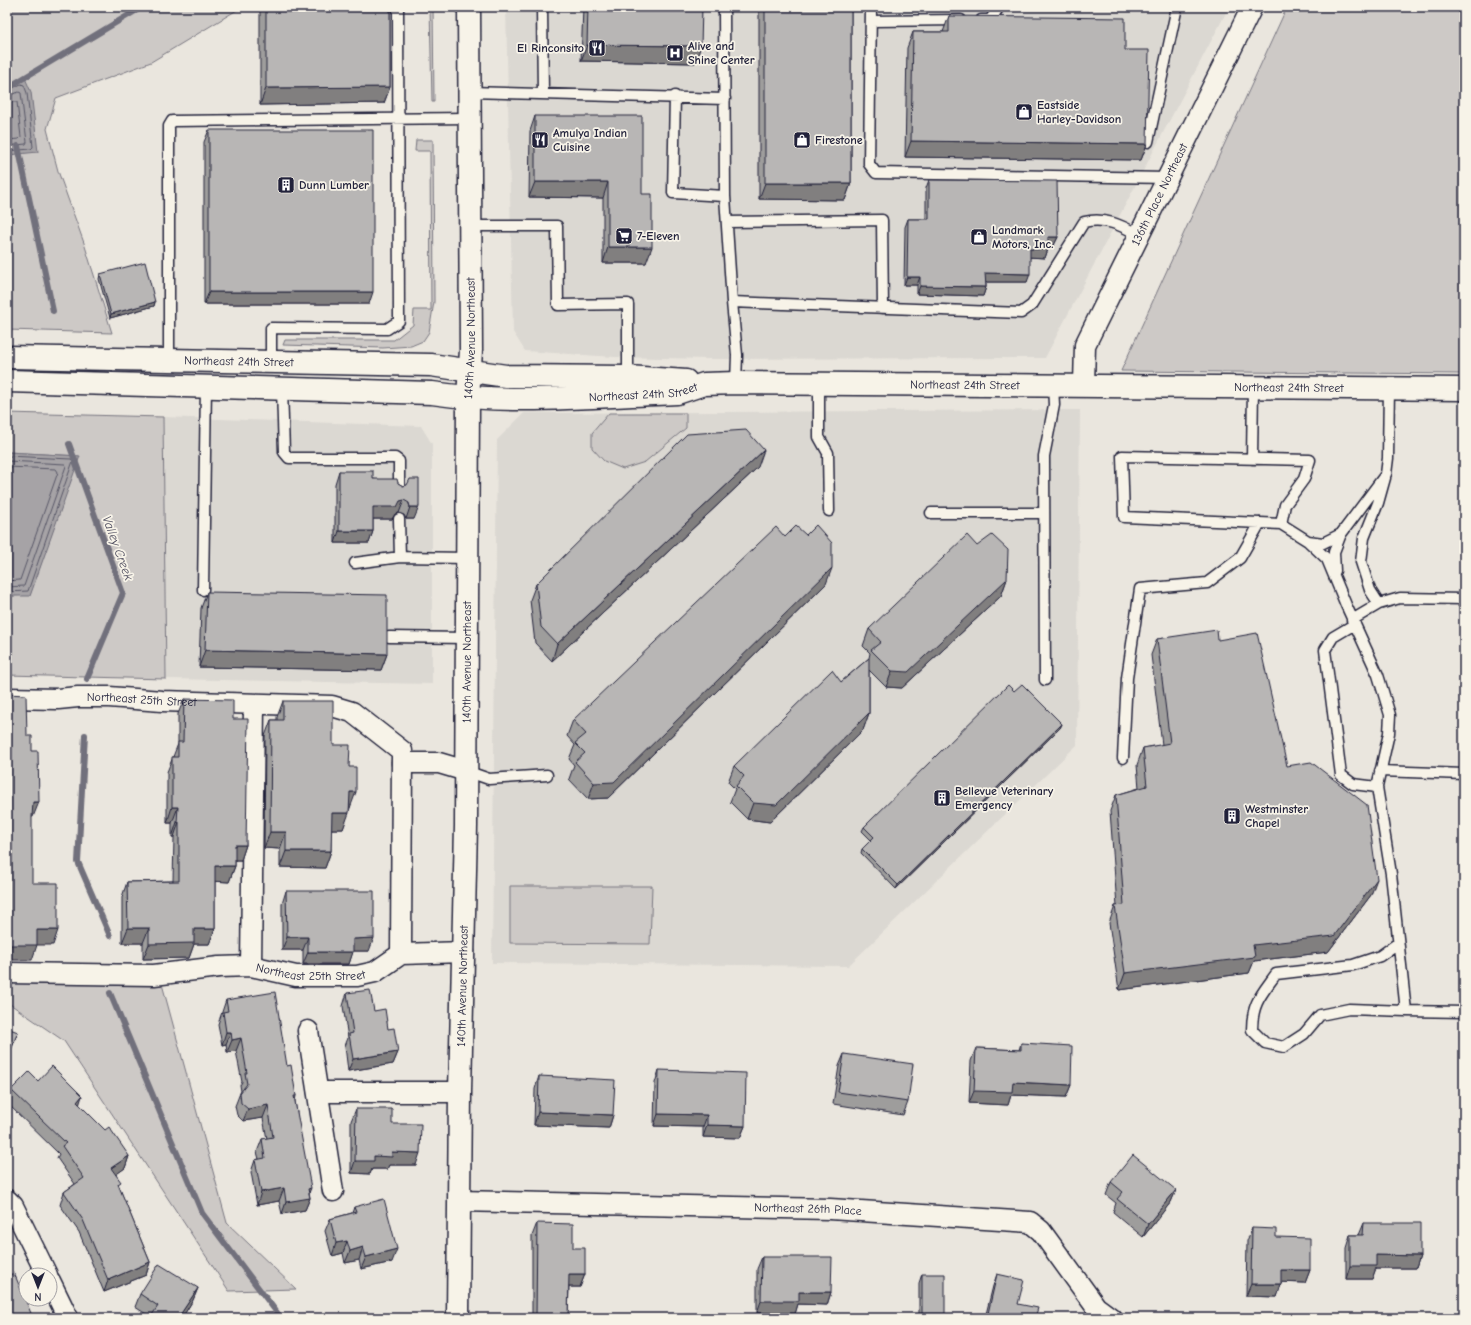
<svg xmlns="http://www.w3.org/2000/svg" width="1471" height="1325" viewBox="0 0 1471 1325" font-family="'Comic Neue',sans-serif">
<rect width="100%" height="100%" fill="#eae6de"/>
<filter id="ink" filterUnits="userSpaceOnUse"><feTurbulence type="fractalNoise" baseFrequency=".025" numOctaves="2"/><feDisplacementMap in="SourceGraphic" scale="8" xChannelSelector="R" yChannelSelector="G"/><feConvolveMatrix kernelMatrix="1 2 1 2 8 2 1 2 1" color-interpolation-filters="sRGB"/></filter>
<g filter="url(#ink)">
<path fill="#dbd8d2" d="M506 7H1229L1045 358 710 359 614 357 525 351 513 332Z
M1080 410 1077 745 848 966 492 963 497 440 524 413Z
M163 417 421 426 432 444V684L166 679Z"/>
<path fill="#cdc9c6" stroke="#787680" d="M7 7H242L151 62 56 98 47 129 58 171 84 243 112 333 7 330Z
M430 7H433L434 102H432Z
M1287 7H1464V374L1121 371Z
M416 140H433L434 302 429 332 423 341 411 346 383 348 283 345 285 340H394L413 325 414 310H431L430 151H415Z
M7 413 163 417 166 679 7 675V596L30 595 79 456 7 452Z
M609 413H686V428L645 462 623 469 604 461 592 448V433Z
M510 886H652L650 944 510 943Z
M7 981 162 984 227 1223 296 1289 229 1291 64 1041 7 1002Z"/>
<path fill="#a6a3a6" stroke="#716f7b" d="M25 78 31 92 38 152 8 155 7 88Z
M7 452 80 456 30 596H7Z"/>
<g fill="none" stroke-linecap="round" stroke-linejoin="round">
<path stroke="#575666" stroke-width="1" d="M7 91 21 84 24 85 27 93 33 147 31 149 7 151
M7 96 19 92 21 93 27 142 26 144 7 146
M7 102H17L21 137 19 139 7 140
M7 456 71 459 73 461 28 591 7 592
M7 461 65 464 66 466 24 586 7 587
M7 467 56 469 58 472 20 580 7 581"/>
<path stroke="#716f7b" stroke-width="6" d="M7 88 142 7
M18 146 53 311
M69 444 123 593 87 679
M85 735 78 862 110 936
M110 993 202 1213 281 1318"/>
<defs>
<path id="lane" d="M542 7 543 94
M724 7 725 196 732 302 737 355 736 383
M871 7 869 164 876 173 1167 178
M981 20H990L999 7
M871 21 961 20
M469 92 725 99
M675 96 673 193 725 196
M1148 142 1177 7
M727 222 882 220 883 308
M470 226H557L558 305 628 304V377
M732 302 1021 313 1032 305 1084 222C1105 217 1121 225 1139 235
M169 361V126L172 121 469 118
M271 363V328L387 329 399 321 398 7
M819 384V437L828 453 829 511
M282 388 284 452 289 458H395L399 461V492
M1122 456 1310 460 1304 479 1285 505 1281 524 1124 517Z
M1252 459 1253 387
M931 513H1043
M399 519 400 557
M1281 524 1308 541 1327 559 1346 605 1378 675 1390 715 1389 733 1377 787 1391 874 1406 1011 1464 1012
M1308 541 1323 543 1341 534
M355 563 400 557 467 558
M1335 571 1334 552 1341 534 1386 474 1388 458 1389 387
M203 590 206 386
M1379 604 1370 590 1361 562 1364 538 1378 503 1385 478
M1352 620 1379 604 1400 598 1464 599
M1355 624 1333 637 1325 650 1341 775 1353 784 1377 787
M389 637 467 638
M1045 680 1044 456 1054 405 1053 385
M1123 758 1127 678 1140 589 1207 583 1240 558 1260 523
M466 771 489 779 547 775
M1380 771 1464 774
M1398 943 1380 956 1353 965 1276 974C1261 995 1252 1003 1252 1030L1265 1043 1284 1047 1304 1034 1320 1015 1349 1009 1406 1011"/>
<g id="street">
<path id="s1" d="M1084 385 1085 345 1252 7"/>
<path id="s2" d="M7 698 58 699 78 697H109L162 701 332 706 352 712 402 751 401 954"/>
<path d="M402 763H439L466 771"/>
<path d="M251 966 254 705"/>
<path id="s3" d="M7 973 154 975 219 967 251 966 296 976H357L375 972 401 954 464 952"/>
<path d="M308 1031 333 1191"/>
<path d="M318 1092H460"/>
<path d="M7 1200 13 1206 47 1275"/>
<path id="s4" d="M459 1201 830 1209 1030 1222 1041 1231 1096 1307 1111 1318"/>
<path d="M50 1281 68 1318"/>
</g>
<g id="secondary">
<path id="s5" d="M7 357 431 365 506 376 628 377 686 381"/>
<path id="s6" d="M7 381 432 393C512 405 596 396 677 393L704 384 736 383 1464 389"/>
<path id="s7" d="M458 1318 460 1092 466 826 468 398 471 350 469 7"/>
</g>
</defs>
<use href="#lane" stroke="#22223b" stroke-width="13"/>
<use href="#street" stroke="#22223b" stroke-width="23"/>
<use href="#secondary" stroke="#22223b" stroke-width="25"/>
<use href="#lane" stroke="#f7f3e8" stroke-width="10"/>
<use href="#street" stroke="#f7f3e8" stroke-width="20"/>
<use href="#secondary" stroke="#f7f3e8" stroke-width="22"/>
</g>
<path fill="#9e9d9c" stroke="#22223b" d="M260 7H390V87L384 103 260 105Z
M583 7H702L695 63 581 61Z
M759 7H851V183L845 200 759 199Z
M949 16 1125 50 1147 144 1141 160 905 157 907 48 913 32H943Z
M535 116 642 194 646 263H603V198L529 197 530 131Z
M209 130 369 304H204V142Z
M929 180 1058 237 1054 245H1048V249L1045 258 1030 257 1027 282H986V287L983 296 917 294V285H904L905 227 908 219H926V188Z
M100 274 155 302 154 306 110 318 99 279Z
M758 467 552 661 535 643 530 600 536 584Z
M339 471 373 479 398 483 403 486 414 519H406L404 515 399 513 395 514 392 519H373V531L369 543H335V484Z
M1007 579 1001 596 902 688 886 687 869 670V713L863 730 770 822 747 819 730 802 735 789 728 782 734 766 841 682 869 658 870 653 863 646 869 629Z
M826 584 608 798 588 799 569 779 574 765 569 759 575 745 567 736 573 720Z
M207 592 387 654 381 670 199 667 201 608Z
M1157 639 1218 640 1287 766 1371 895 1328 952 1254 961 1249 973 1119 990 1109 923 1115 906H1117L1110 811 1116 795 1139 788 1137 765 1143 748 1162 745 1151 655Z
M1014 691 1062 724 1060 728 896 889 861 853 862 849 871 840 862 831 864 827Z
M184 699 233 719 246 845 241 860H235V866L229 882 215 881V929L209 944H194L189 958 143 959V943H122V897L127 882 173 881 174 837H172V823H167V772L178 744V714Z
M283 701 333 745 349 767 350 808 343 829H331V851L325 868 280 867V849L264 848 265 736 271 720H277V717Z
M286 891 369 951H353L349 964H303V950H282V904Z
M347 993 374 1011 388 1029 398 1052 393 1064 348 1071 345 1046 348 1038 343 1006Z
M226 1000 287 1066 296 1096 295 1101 310 1198 305 1210 282 1214 279 1201 257 1205 251 1172 255 1160 259 1159 257 1152 262 1139H267L263 1118 243 1121 237 1115 235 1106 240 1093 241 1091 240 1085 242 1082 236 1051 227 1052 226 1044 222 1045 218 1024Z
M1021 1043 1071 1085 1066 1097 1011 1095 1008 1105 969 1103 971 1061 976 1048 1019 1050Z
M844 1054 908 1102 903 1115 833 1104 839 1066Z
M659 1070 745 1126 740 1138 703 1137V1127L654 1126 655 1083Z
M539 1076 613 1115 609 1128 534 1125 535 1089Z
M38 1081 79 1105 129 1156 125 1168 116 1174 119 1187 150 1262 146 1275 104 1292 79 1232 60 1205 64 1192 75 1184 57 1158 59 1154 7 1103 11 1090Z
M356 1109 392 1124 416 1165H389L387 1169H372L370 1174 351 1173V1121Z
M1111 1182 1176 1190 1171 1202 1143 1237 1113 1212 1116 1203 1106 1195Z
M354 1207 392 1262 361 1269 359 1260 345 1263 343 1253 332 1256 325 1231 330 1219 352 1213Z
M537 1223 573 1248 585 1274 580 1287H569L568 1318H532V1236Z
M1364 1223 1420 1256 1416 1268H1376L1372 1279H1346V1248L1350 1235H1359Z
M1252 1228 1310 1270 1305 1283 1281 1282V1284L1277 1297 1246 1296 1247 1241Z
M762 1257 831 1292 827 1305 798 1304 795 1314 757 1313V1269Z
M922 1274 943 1318H919V1283Z
M997 1274 1018 1304 1035 1318H985L993 1286Z
M198 1288 193 1300 182 1318H150L151 1317 135 1307 140 1294Z"/>
<path fill="#817f7f" stroke="#22223b" d="M587 45 701 46 695 63 581 61Z
M390 87 384 103 260 105 266 88Z
M911 141 1147 144 1141 160 905 157Z
M535 182H608L603 198 529 197Z
M765 183H851L845 200 759 199Z
M1048 237H1058L1054 245H1045Z
M608 247H652L646 263H603Z
M1030 249H1048L1045 258 1027 257Z
M985 273 1030 274 1027 282H982Z
M907 277H920L917 285H904Z
M920 286 986 287 983 296 917 294Z
M209 292H373L369 304H204Z
M155 302 154 306 110 318 111 314Z
M764 450 758 467 552 661 557 644Z
M404 500 399 513 395 514 392 519H369L373 507Z
M410 507H419L414 519H406Z
M339 531H373L369 543H335Z
M832 568 826 584 608 798 588 799 594 783Z
M1007 579 1001 596 902 688 886 687 892 671Z
M205 650 387 654 381 670 199 667Z
M869 713 863 730 770 822 747 819 753 803Z
M1062 724 1060 728 896 889 898 885Z
M350 792H356L350 808H344Z
M33 802H39L33 817H28Z
M172 807H178L172 823H167Z
M332 813H349L343 829H326Z
M177 822H179L174 837H172Z
M270 832H286L280 849 264 848Z
M235 845H246L241 860H229Z
M286 851H331L325 868 280 867Z
M215 866H235L229 882 209 881Z
M1377 879 1371 895 1328 952 1254 961 1249 973 1119 990 1125 973 1253 945Z
M128 928H149L143 943H122Z
M194 929H215L209 944H194L189 958 143 959 149 944Z
M37 930H58L53 945H37L32 960H7V945Z
M287 937H308L303 950H282Z
M374 938 369 951H348L353 939Z
M308 952H353L349 964H303Z
M18 1032 13 1045 7 1060V1058Z
M226 1032H231L226 1044 222 1045Z
M241 1038 236 1051 227 1052 232 1040Z
M398 1052 393 1064 348 1071 353 1059Z
M1013 1082 1071 1085 1066 1097 1011 1095 1008 1105 969 1103 974 1091Z
M82 1096 78 1109 77 1102Z
M268 1105 263 1118 243 1121 248 1109Z
M538 1112 613 1115 609 1128 534 1125Z
M658 1114 707 1115 703 1127 654 1126Z
M707 1125 745 1126 740 1138 703 1137Z
M392 1152 420 1153 416 1165H389L387 1169H372L370 1174 351 1173 355 1161Z
M129 1156 125 1168 107 1181 111 1168Z
M284 1188 279 1201 257 1205 261 1192Z
M311 1188 307 1198H310L305 1210 282 1214 286 1202 308 1189Z
M1176 1190 1171 1202 1143 1237 1148 1224Z
M347 1241 343 1253 332 1256 336 1243Z
M363 1247 359 1260 345 1263 350 1251Z
M397 1249 392 1262 361 1269 366 1257Z
M1376 1255 1420 1256 1416 1268H1376L1372 1279H1346L1350 1266Z
M150 1262 146 1275 104 1292 108 1280Z
M1281 1270H1310L1305 1283 1277 1282Z
M569 1274H585L580 1287H564Z
M1251 1284H1281L1277 1297 1246 1296Z
M198 1288 193 1300 182 1318H178Z
M799 1292H831L827 1305 798 1304 795 1314 757 1313 761 1301Z
M922 1314H945L943 1318H921Z"/>
<path fill="#b8b6b5" stroke="#22223b" d="M266 7H390V87L266 88Z
M588 7H702L701 46 587 45Z
M765 7H851V183H765Z
M949 16 1125 18V50H1149L1147 144 911 141 913 32H949Z
M535 116H642V194H652V247H608V182H535Z
M209 130H373V292H209Z
M929 180 1057 181 1058 237H1048V249H1030V274L985 273 986 287 920 286V277H907L908 219H929Z
M145 262 155 302 111 314 100 274Z
M746 430 764 450 557 644 541 627 536 584 687 434Z
M339 471H373V479H397L398 483 403 486 407 485 410 479H419V507H410L409 503 404 500 400 501 397 507H373V531H339Z
M816 525 832 543V568L614 782 594 783 575 762 585 753 575 743 586 734 573 720 776 527 785 537 796 526 806 535Z
M967 535 977 546 992 535 1008 550 1007 579 908 672 892 671 871 650 881 642 869 629Z
M207 592 387 595V654L205 650Z
M1217 630 1218 640 1257 633 1287 766 1311 762 1367 805 1377 879 1334 936 1253 945 1255 957 1125 973 1115 906 1124 905 1116 795 1147 786 1143 748 1170 743 1157 639Z
M869 658V713L776 805 753 803 736 786 744 776 734 766 832 670 841 682Z
M1022 684 1062 724 898 885 862 849 874 837 864 827 1008 685 1014 691Z
M7 694 26 695 27 736H32V751H38L39 802H33L32 817V883H58V930H37V945H7Z
M184 699 233 700V719H248L246 845H235V866H215V929H194V943L149 944V928H128L127 882 179 881V822H177L178 807H172V757H178V742H183Z
M283 701H333V745H350L349 767H356V792H350L349 813H332L331 851H286V832H270L271 720H283Z
M286 891H374V938L353 939V952H308V937H287Z
M370 990 374 1011 385 1009 388 1029 394 1028 398 1052 353 1059 349 1034 353 1033 347 993Z
M275 992 287 1066 291 1065 296 1096H294L311 1188 308 1189 310 1198 286 1202 284 1188 261 1192 255 1160 265 1158 262 1139 273 1137 268 1105 248 1109 241 1103 240 1093 247 1084 245 1073H247L241 1038 232 1040 231 1032H226L223 1012 228 1011 226 1000Z
M7 1028 18 1032 7 1058Z
M1021 1043 1072 1046 1071 1085 1013 1082 1012 1092 974 1091 976 1048 1021 1050Z
M844 1054 913 1064 908 1102 838 1092Z
M52 1066 82 1096 77 1102 105 1130 109 1127 129 1156 111 1168 121 1182 118 1184 150 1262 108 1280 83 1220 64 1192 84 1178 62 1146 66 1143 11 1090 29 1072 38 1081Z
M659 1070 746 1073 745 1126 707 1125V1115L658 1114Z
M539 1076 615 1080 613 1115 538 1112Z
M356 1109H392V1124H421L420 1153 392 1152V1157L374 1156V1161H355Z
M1133 1155 1176 1190 1148 1224 1117 1199 1123 1192 1111 1182Z
M384 1199 397 1249 366 1257 363 1247 350 1251 347 1241 336 1243 330 1219 356 1212 354 1207Z
M537 1223 573 1224V1248H585V1274H569L568 1318H536Z
M1364 1223H1420V1256L1376 1255V1266H1350V1235H1363Z
M1252 1228 1276 1229V1237L1310 1238V1270H1281V1284H1251Z
M762 1257H832L831 1292H799V1301H761Z
M159 1264 198 1288 178 1318H150L158 1306 140 1294Z
M14 1273 33 1318H7V1276Z
M922 1274H945V1314H922Z
M997 1274 1024 1280 1018 1304 1038 1308 1035 1318H987Z"/>
</g>
<defs>
<symbol id="restaurant-square" viewBox="-11 -11 22 22"><rect x="-9" y="-9" width="18" height="18" rx="4" fill="#22223b" stroke="#f7f3e8"/><path d="M-5-6h1v4h1v-4h1v4h1v-4h1v5L-1.5 .5V6h-2V.5L-5-1ZM5-6V6H3V1.5H1.5Q1.5-4 5-6Z" fill="#fff"/></symbol>
<symbol id="hospital-square" viewBox="-11 -11 22 22"><rect x="-9" y="-9" width="18" height="18" rx="4" fill="#22223b" stroke="#f7f3e8"/><path d="M-5-5h3v3.5h4V-5h3V5h-3V1.5h-4V5h-3Z" fill="#fff"/></symbol>
<symbol id="shop-square" viewBox="-11 -11 22 22"><rect x="-9" y="-9" width="18" height="18" rx="4" fill="#22223b" stroke="#f7f3e8"/><path d="M-5-2.5h2.3a2.7 3.5 0 0 1 5.4 0H5L5.5 6h-11ZM-1.5-2.5h3a1.5 2.3 0 0 0-3 0Z" fill="#fff"/></symbol>
<symbol id="building-square" viewBox="-11 -11 22 22"><rect x="-9" y="-9" width="18" height="18" rx="4" fill="#22223b" stroke="#f7f3e8"/><path d="M-4-6H4V6H1V3H-1V6H-4ZM-2.5-4.3h1.7v1.8h-1.7ZM.8-4.3h1.7v1.8H.8ZM-2.5-1h1.7V.8h-1.7ZM.8-1h1.7V.8H.8Z" fill="#fff"/></symbol>
<symbol id="supermarket-square" viewBox="-11 -11 22 22"><rect x="-9" y="-9" width="18" height="18" rx="4" fill="#22223b" stroke="#f7f3e8"/><path d="M-6-5.5h2.5l.6 2H6L4.5 2H-2.5L-4.4-4H-6ZM-1.5 3.2a1.3 1.3 0 1 0 .1 0ZM3 3.2a1.3 1.3 0 1 0 .1 0Z" fill="#fff"/></symbol>
</defs>
<g fill-rule="evenodd">
<use href="#restaurant-square" x="587" y="38" width="20" height="20"/>
<use href="#hospital-square" x="665" y="43" width="20" height="20"/>
<use href="#shop-square" x="1014" y="102" width="20" height="20"/>
<use href="#restaurant-square" x="530" y="130" width="20" height="20"/>
<use href="#shop-square" x="792" y="130" width="20" height="20"/>
<use href="#building-square" x="276" y="175" width="20" height="20"/>
<use href="#supermarket-square" x="614" y="226" width="20" height="20"/>
<use href="#shop-square" x="969" y="227" width="20" height="20"/>
<use href="#building-square" x="932" y="788" width="20" height="20"/>
<use href="#building-square" x="1222" y="806" width="20" height="20"/>
</g>
<g text-anchor="middle" dominant-baseline="central" stroke-width="3.5" stroke-linejoin="round" paint-order="stroke">
<g font-size="12" font-weight="bold" fill="#22223b" stroke="#f7f3e8" text-anchor="start">
<text x="688" y="46">Alive and<tspan x="688" dy="14">Shine Center</tspan></text>
<text x="584" y="48" text-anchor="end">El Rinconsito</text>
<text x="1037" y="105">Eastside<tspan x="1037" dy="14">Harley-Davidson</tspan></text>
<text x="553" y="133">Amulya Indian<tspan x="553" dy="14">Cuisine</tspan></text>
<text x="815" y="140">Firestone</text>
<text x="299" y="185">Dunn Lumber</text>
<text x="992" y="230">Landmark<tspan x="992" dy="14">Motors, Inc.</tspan></text>
<text x="637" y="236">7-Eleven</text>
<text x="955" y="791">Bellevue Veterinary<tspan x="955" dy="14">Emergency</tspan></text>
<text x="1245" y="809">Westminster<tspan x="1245" dy="14">Chapel</tspan></text>
</g>
<g font-size="12" fill="#22223b" stroke="#f7f3e8">
<text stroke="none"><textPath href="#s1" startOffset="208">136th Place Northeast</textPath></text>
<text stroke="none"><textPath href="#s7" startOffset="980">140th Avenue Northeast</textPath></text>
<text stroke="none"><textPath href="#s5" startOffset="232">Northeast 24th Street</textPath></text>
<text stroke="none"><textPath href="#s6" startOffset="960">Northeast 24th Street</textPath></text>
<text stroke="none"><textPath href="#s6" startOffset="1284">Northeast 24th Street</textPath></text>
<text stroke="none"><textPath href="#s6" startOffset="637">Northeast 24th Street</textPath></text>
<text stroke="none"><textPath href="#s7" startOffset="656">140th Avenue Northeast</textPath></text>
<text stroke="none"><textPath href="#s2" startOffset="135">Northeast 25th Street</textPath></text>
<text stroke="none"><textPath href="#s3" startOffset="305">Northeast 25th Street</textPath></text>
<text stroke="none"><textPath href="#s7" startOffset="332">140th Avenue Northeast</textPath></text>
<text stroke="none"><textPath href="#s4" startOffset="349">Northeast 26th Place</textPath></text>
</g>
<g font-size="13" font-style="italic" fill="#504f60" stroke="#f7f3e8">
<text transform="translate(118 548) rotate(70)">Valley Creek</text>
</g>
</g>
<rect width="1471" height="1325" fill="none" stroke="#f7f3e8" stroke-width="24"/>
<rect x="12" y="12" width="1447" height="1301" fill="none" stroke="#22223b" stroke-width="1.5" filter="url(#ink)"/>
<g transform="translate(38 1287) rotate(180)"><circle r="19" fill="#f7f3e8" stroke="#a29fa3"/>
<path d="M0-3L7 15L0 10L-7 15Z" fill="#22223b"/>
<text y="-6" font-size="11" font-weight="bold" text-anchor="middle" fill="#22223b">N</text>
</g>
</svg>
